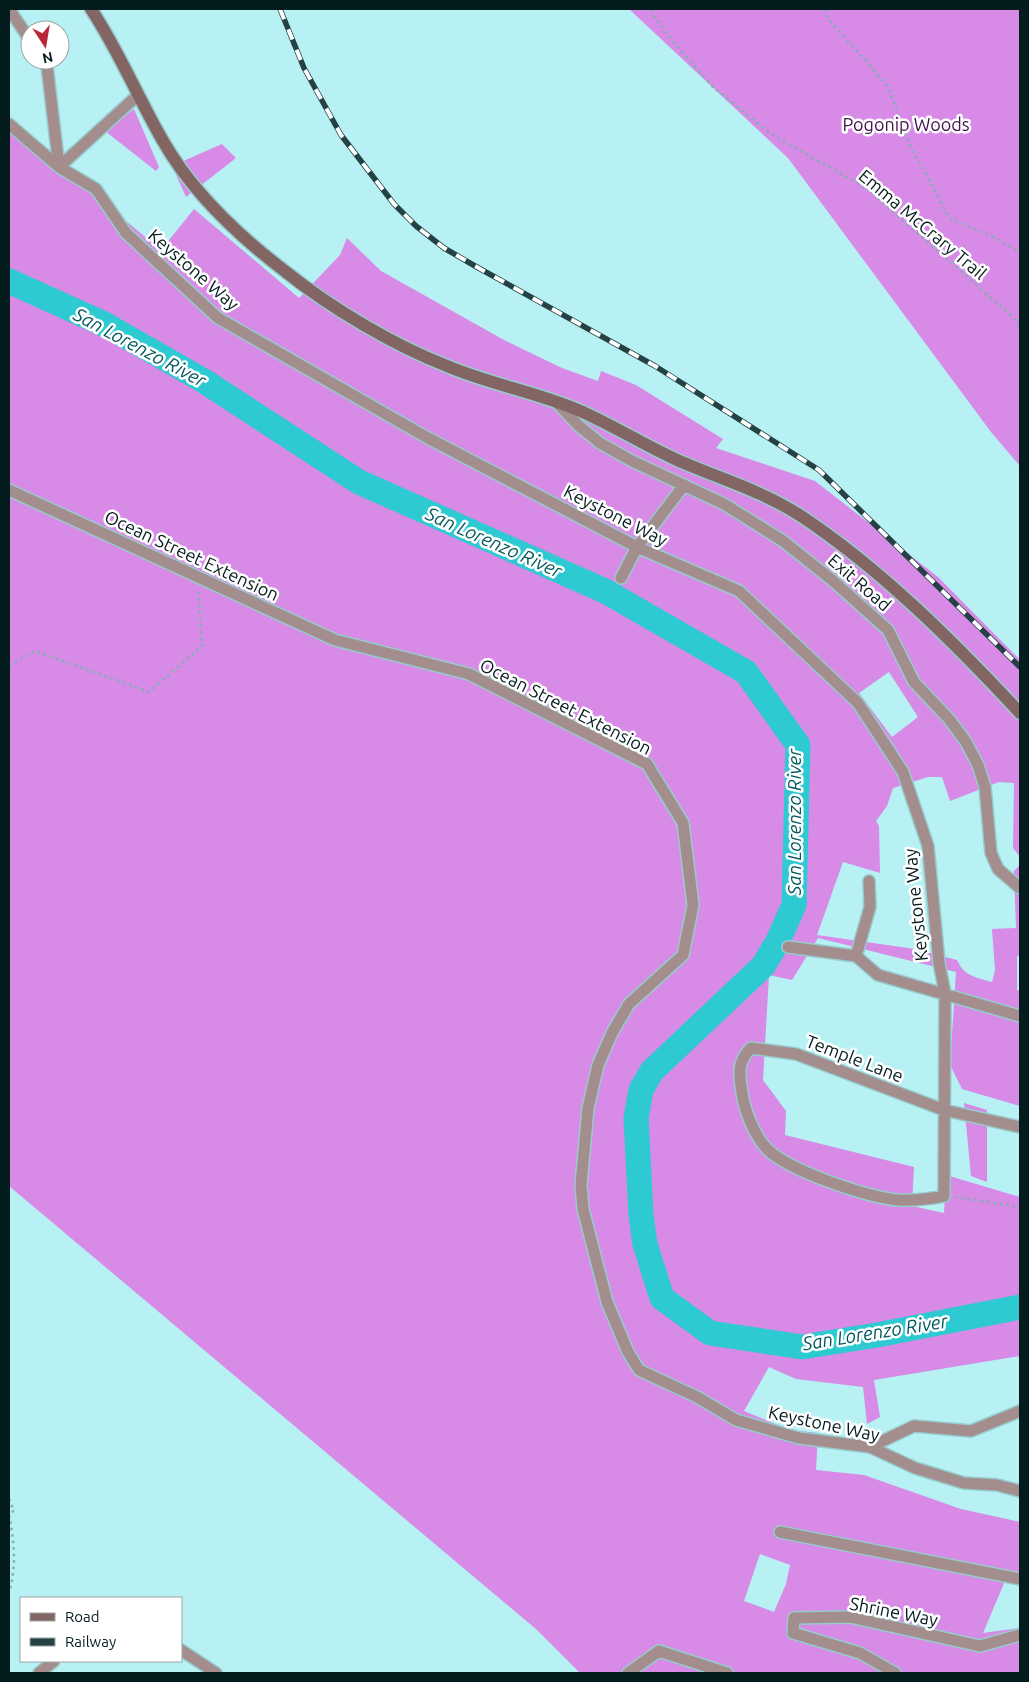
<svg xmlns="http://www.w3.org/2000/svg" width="1029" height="1682" viewBox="0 0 1029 1682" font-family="Ubuntu,sans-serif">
<rect width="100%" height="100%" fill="#b7f1f4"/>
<path fill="#d78ae6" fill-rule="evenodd" d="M629 9H1020V466L991 432 788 158Z
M134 109 159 167 156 171 105 131Z
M10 125 161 250 194 209 299 298 340 255 347 238 381 271 504 340 562 368 598 381 601 371 636 385 723 439 716 448 815 481 938 577 1020 660V857L1013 848 1014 783 999 782 950 801 942 777H928L893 788 887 806 876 821 879 826 880 873 843 862 817 935 915 949 957 960C964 976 977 978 992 982L995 970 992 929 1016 928 1014 871 1020 865V955L1017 956V990L1020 991V1106L962 1089 950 1065 956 972 818 938 792 980 769 975 763 1080 786 1111 785 1135 914 1167 912 1206 944 1213 946 1175 1020 1197V1356L874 1380 880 1417 867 1424 863 1387 796 1379 769 1367 744 1411 790 1430 818 1433 816 1470 864 1475 961 1509 1020 1522V1583L1005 1581 983 1633 1020 1628V1673H580L536 1629 9 1186ZM889 672 918 717 892 737 859 693ZM760 1554 790 1565 786 1584 774 1612 744 1601Z
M222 144 236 158 186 197 172 166Z
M964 1103 987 1110V1182L971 1176Z"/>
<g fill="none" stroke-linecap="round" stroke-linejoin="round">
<path stroke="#2dcad2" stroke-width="25" d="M9 281 106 325 204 381 359 482 605 591 746 672 798 745 794 905 777 943 763 966 652 1071 641 1090 636 1118 641 1215 645 1244 662 1298 710 1333 802 1347 877 1335 1020 1307"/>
<defs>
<path id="minor" d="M9 9 30 40
M43 60 47 66 59 167
M9 124 59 167 96 189 126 233 218 318 426 437 637 547 739 591 858 703 903 772 928 846 939 963 945 993 944 1196C929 1199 914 1201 898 1200 867 1197 789 1171 767 1149 754 1135 745 1112 742 1093 739 1074 737 1062 751 1048L796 1054 944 1110 1020 1127
M59 167 138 95
M557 403 579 426 600 443 632 461 724 504 783 541 832 580 888 630 914 682 949 719 966 742 978 765 985 787 991 853 998 869 1020 888
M9 490 335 640 469 674 647 764 683 823 693 905 683 955 629 1004 612 1033 598 1065 588 1108 581 1185 583 1209 607 1302 628 1352 639 1370 697 1397 736 1420 799 1438 870 1447 915 1468 964 1483 997 1485 1020 1491
M621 578 637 547 684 485
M788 947 856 956 878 975 1020 1016
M856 956 870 907 869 881
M870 1447 914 1426 971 1431 1020 1411
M780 1532 1020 1579
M181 1650 216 1673
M39 1673 54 1661
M628 1673 659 1651 727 1673
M895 1673 860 1653 793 1633 794 1618 850 1617 980 1646 1020 1635"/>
<path id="secondary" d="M91 9C119 51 138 98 163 141 192 192 240 237 286 272 331 308 393 345 447 366 489 384 536 392 578 410 611 424 642 444 675 459 717 478 761 490 801 516 881 569 955 643 1020 713"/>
</defs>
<use href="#minor" stroke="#97cbcd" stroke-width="14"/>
<use href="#secondary" stroke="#97cbcd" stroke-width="15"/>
<path stroke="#81b0b3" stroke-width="2.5" stroke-dasharray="2.5 4" stroke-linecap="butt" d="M652 9 654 16 675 44 713 87 771 134 866 188 1014 318 1020 327
M825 9 828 19 887 85 914 155 922 166 949 218 989 235 1020 252
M9 666 35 651 149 692 202 646 198 589
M955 1197 1020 1207
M9 1499 14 1511 9 1513
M9 1515C14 1540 17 1567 9 1592"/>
<use href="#minor" stroke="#a48e8d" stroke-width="11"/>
<use href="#secondary" stroke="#836564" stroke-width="12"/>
<defs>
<path id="rail" d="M280 9 304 68 341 135 394 204 416 226 444 248 475 266 655 366 819 470 1020 667"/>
</defs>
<use href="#rail" stroke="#244143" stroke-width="5.5"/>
<use href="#rail" stroke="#fff" stroke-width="4" stroke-dasharray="11" stroke-linecap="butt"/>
</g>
<g text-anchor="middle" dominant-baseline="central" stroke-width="5" stroke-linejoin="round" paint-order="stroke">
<g font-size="18" fill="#43134c" stroke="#fff">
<text x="906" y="124">Pogonip Woods</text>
</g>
<g font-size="18" fill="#051c1e" stroke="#fff">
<text transform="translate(923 224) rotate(40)">Emma McCrary Trail</text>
<text transform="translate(194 269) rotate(41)">Keystone Way</text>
<text transform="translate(616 515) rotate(27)">Keystone Way</text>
<text transform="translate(192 555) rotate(25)">Ocean Street Extension</text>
<text transform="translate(860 582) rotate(41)">Exit Road</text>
<text transform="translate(566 706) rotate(27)">Ocean Street Extension</text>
<text transform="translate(915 905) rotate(-96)">Keystone Way</text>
<text transform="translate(855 1058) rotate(21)">Temple Lane</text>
<text transform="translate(824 1423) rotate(12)">Keystone Way</text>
<text transform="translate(894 1611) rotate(11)">Shrine Way</text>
</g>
<g font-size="19" font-style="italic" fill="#00595e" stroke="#fff">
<text transform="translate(140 347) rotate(28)">San Lorenzo River</text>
<text transform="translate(494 542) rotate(24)">San Lorenzo River</text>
<text transform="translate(794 822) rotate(-90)">San Lorenzo River</text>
<text transform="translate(875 1332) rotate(-9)">San Lorenzo River</text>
</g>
</g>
<rect width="1029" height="1682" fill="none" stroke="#051c1e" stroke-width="20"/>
<rect x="20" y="1597" width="162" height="65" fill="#ffffff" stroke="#9ba4a5"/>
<rect x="30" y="1613" width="25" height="8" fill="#836564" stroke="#9ba4a5"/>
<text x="65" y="1622" font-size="15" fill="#051c1e">Road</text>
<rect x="30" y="1638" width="25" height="8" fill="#244143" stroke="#9ba4a5"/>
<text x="65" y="1647" font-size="15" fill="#051c1e">Railway</text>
<g transform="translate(45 45) rotate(168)"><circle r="24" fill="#ffffff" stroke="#9ba4a5"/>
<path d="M0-4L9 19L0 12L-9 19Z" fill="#b82738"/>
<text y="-8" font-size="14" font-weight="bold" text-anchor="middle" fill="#051c1e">N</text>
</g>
</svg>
